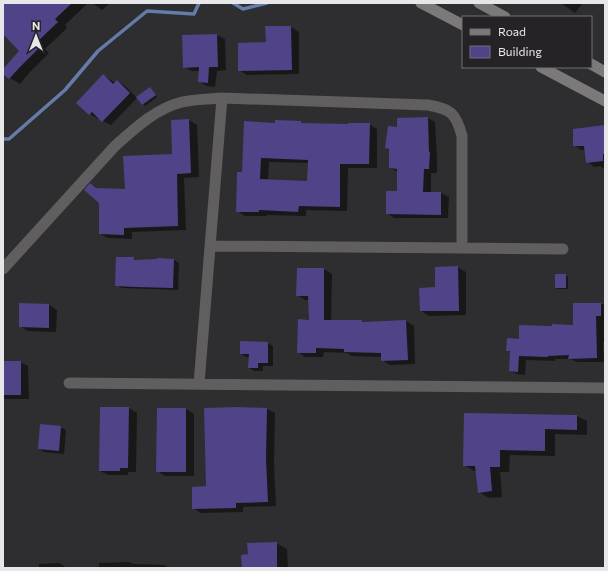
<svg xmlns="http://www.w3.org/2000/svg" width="608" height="571" viewBox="0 0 608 571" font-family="Commissioner,sans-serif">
<rect width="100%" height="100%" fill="#2e2d2f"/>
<path fill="#0007" fill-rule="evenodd" d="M3 3H88L65 25 67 28 45 49 49 53 29 73 20 84 10 78 3 72V70L21 51 3 32Z
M92 3H110L102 10Z
M561 3H583L575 13Z
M291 27 299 32V74L247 75 239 70 267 43Z
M217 35 225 39 226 70 217 71 215 87 206 86 199 81V71H192L184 67 183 36Z
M103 76 111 80 115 83 117 81 125 86 137 98 150 88 152 90 157 97 145 106 143 104 138 97 111 125 103 121 99 118 98 119 90 114 77 103Z
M428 118 435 122 437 157V173H431V193H441L449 197 448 218H394L387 213 398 192V172L390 168V150L386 148 398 128Z
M189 120 197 125 199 177 184 178 186 230 132 232V239L108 238 100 234V202L91 185 99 189 126 190 173 155Z
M300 122 304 124H369L377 129V168H348L347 211 306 210V216L267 215V216H245L237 211 243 173 276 124ZM269 162 309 163 308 182 268 180Z
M605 126V169L600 166 595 167 587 162 586 150H581L574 145Z
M133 258 137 261 158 259 174 260 179 263 178 290 122 288 116 285Z
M457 267 466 272V315L429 316 421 311 436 288Z
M324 269 332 274 331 321H362L364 323 406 321 414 326 415 364 390 365 382 360V357L352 356 347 353 324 352 323 357H305L298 352 310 321 309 300H305L297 295Z
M565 275 568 277V289H558L556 288Z
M20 304 49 305 57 310 56 332 28 331 20 326Z
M574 304H605V342H603L604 362H577L570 359H555V361L526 360 525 375 517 374 510 370 511 353 507 350 520 340 553 327 574 326Z
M241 342 268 343 273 346V366H263V371H254L249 368V357H246L241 354Z
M3 362H20L28 366 29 399H3Z
M129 408 137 413 136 472H128V475H108L100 471Z
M186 409 194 414V476H165L157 471Z
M205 409H267L275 413 274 464 276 506 243 507V512L201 513 193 508 207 487Z
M465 414 577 416 587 421V435L555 434V456L510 455 509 472H500L502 497 489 498 479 492 476 471H474L464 465Z
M60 427 66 430 64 454 44 452 39 449Z
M276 543 287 549 288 568H243L249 555Z
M129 562 133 564 164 565 169 568H99V563Z
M59 563 67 568H39V564Z"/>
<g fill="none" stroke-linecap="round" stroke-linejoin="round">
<path stroke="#637ca8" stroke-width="3.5" d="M233 3 243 9 267 3
M3 139H9L65 90 98 51 147 11 194 14 199 3"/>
</g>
<path fill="#514388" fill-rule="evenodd" d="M3 3H72L55 19 58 22 36 43 40 47 19 68 9 79 3 74V69L19 51 3 34Z
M265 26H291L292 70 238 71V43L266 42Z
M217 34 218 67H209L208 83 198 82 199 67 183 68 182 35Z
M103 74 113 84 117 80 130 93 102 122 92 112 89 115 76 103Z
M150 87 156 95 142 105 136 97Z
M428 117 429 152H430L429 169H424L423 192H441V215L386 214V191H397V169L389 168V149L385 148 388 126 397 127V118Z
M189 119 191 173 177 174 178 226 124 228V235L99 234V203L84 190 90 183 96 188 125 189 123 156 172 154 171 120Z
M275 120 301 121V123L348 124V123H370L369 164H340V207L299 206 298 212 259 210V212H236L237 172H242L244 121 275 123ZM261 158 308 160 307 181 260 179Z
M605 125V154H603V161L586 163 584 146H573V129Z
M116 257H134V260L157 259V258L174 259 173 288 136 287 115 286Z
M458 266 459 311H420L419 288 435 287V267Z
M297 268H324V320H362V322L406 320 408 360 381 361V353L344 352V349L316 348V353H297L298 319 309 320 308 296H296Z
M555 274H566V288H555Z
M19 303 49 304V328L19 327Z
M573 303H601V316H596L597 358 568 359 569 355 548 356V357L519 356 518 372 509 371 510 351H506L507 338 519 339V325L552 326V324L573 325Z
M240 341 268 342V363H258V368H248L249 354H240Z
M3 361H21V395H3Z
M100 407H129L128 468H120V471H99Z
M237 407 267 408 266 459 268 502 236 503V508L192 509V487L206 486 204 408Z
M157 408H186V472H156Z
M464 413 577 415V430L545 429V451L500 450V467H490L492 491 478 493 475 466H463Z
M40 424 61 426 59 451 38 449Z
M277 542V568H242L241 555 248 554 247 543Z"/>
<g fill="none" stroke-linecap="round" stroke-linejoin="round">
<path stroke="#605e5f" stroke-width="11" d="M210 246 462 248 563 249
M3 269 115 146C135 128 155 109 182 102 195 99 209 99 222 98L428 105C451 109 456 113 462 136V248
M69 383 605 388
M199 384 222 98"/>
<path stroke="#7c797a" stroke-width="11" d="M421 3 463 25
M479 3 505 17
M591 64 605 72
M541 67 605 101"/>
</g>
<rect width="608" height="571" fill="none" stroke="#e7e6e8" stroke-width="8"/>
<rect x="462" y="16" width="130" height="52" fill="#252325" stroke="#737173"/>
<rect x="470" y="29" width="20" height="6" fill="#7c797a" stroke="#737173"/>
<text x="498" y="36" font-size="12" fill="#e7e6e8">Road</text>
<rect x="470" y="46" width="20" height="12" fill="#514388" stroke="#737173"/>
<text x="498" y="56" font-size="12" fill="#e7e6e8">Building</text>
<g transform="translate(36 36)" stroke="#252325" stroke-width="3" paint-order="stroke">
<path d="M0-3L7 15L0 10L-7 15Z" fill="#e7e6e8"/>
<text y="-6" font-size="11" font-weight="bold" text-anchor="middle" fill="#e7e6e8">N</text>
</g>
</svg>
